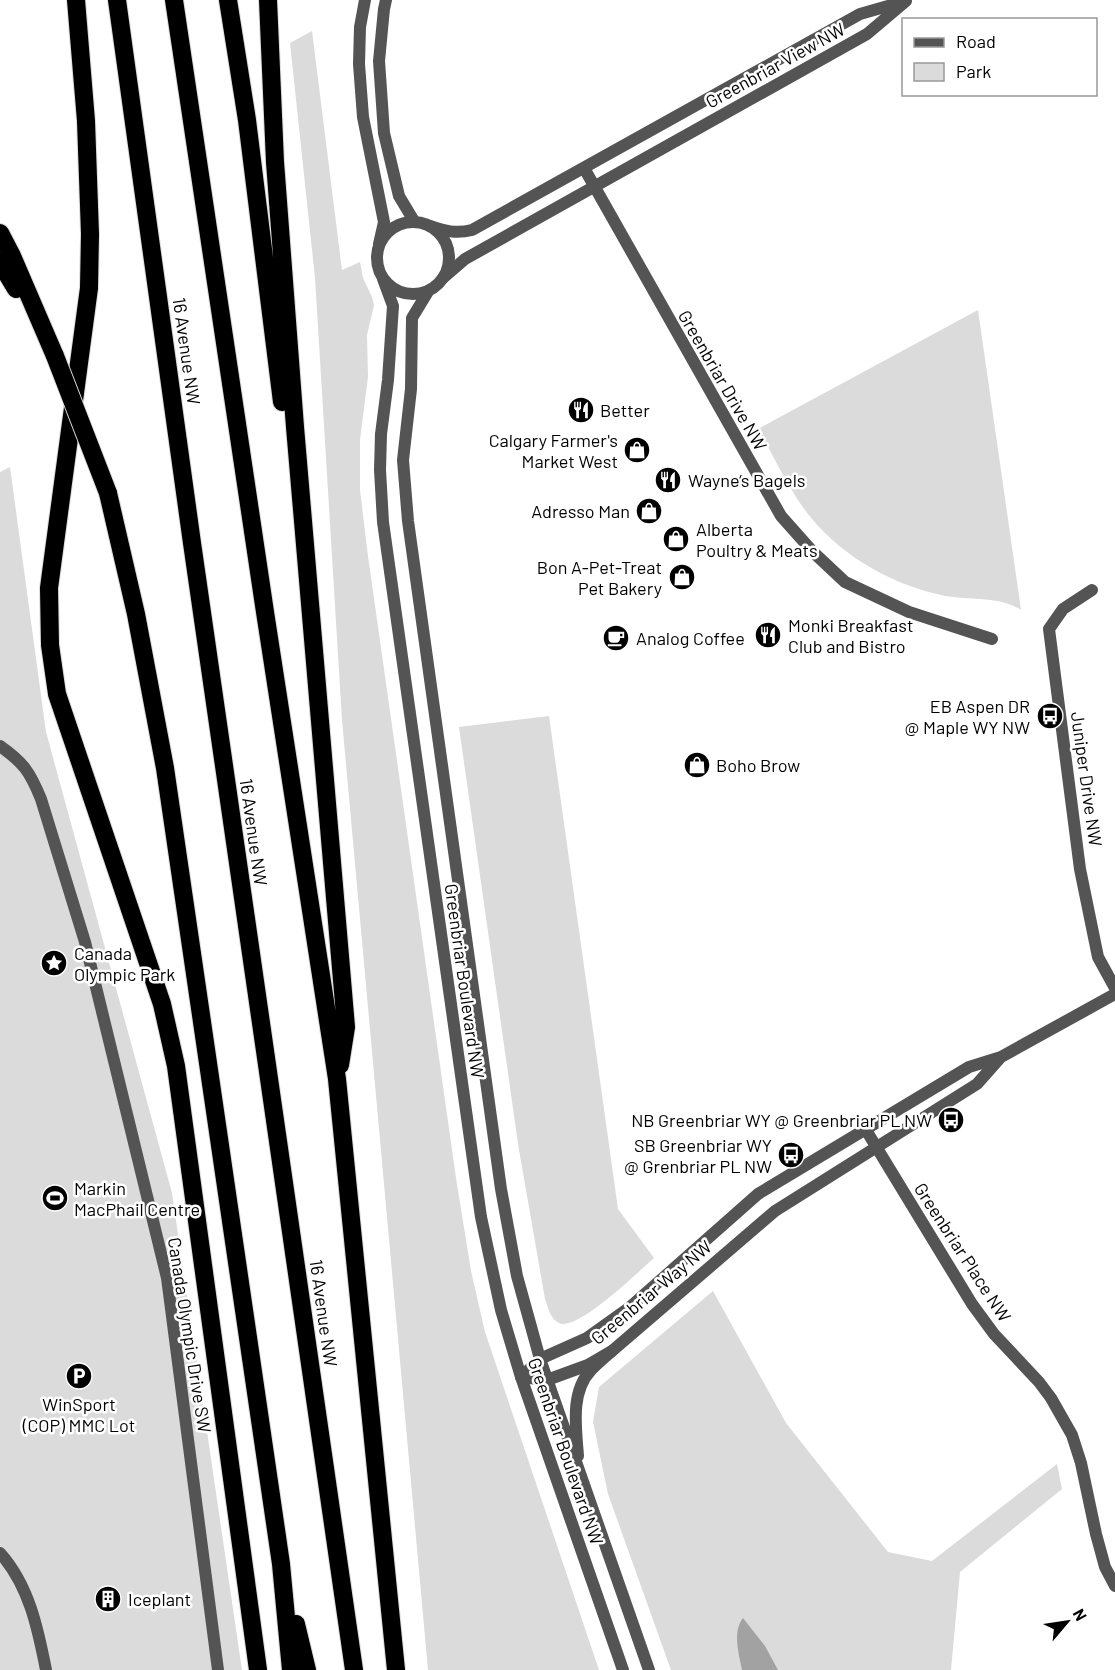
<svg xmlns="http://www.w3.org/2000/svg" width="1115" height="1670" viewBox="0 0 1115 1670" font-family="Barlow,sans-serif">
<rect width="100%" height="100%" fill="#fff"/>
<path fill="#dbdbdb" d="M312 31 342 270 360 262 363 278 372 297 374 305 367 335 368 377 360 440V490L368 556 456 1178 471 1271 485 1332 599 1670H428L342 720 315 278 290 43Z
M978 310 1021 610C998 595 967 601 941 595 883 582 828 548 796 497 782 475 771 451 758 429Z
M10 467 46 732 172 1193 242 1670H0V472Z
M549 716 618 1209 654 1258C639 1271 577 1332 559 1323 550 1319 548 1307 545 1299L518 1144 459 727Z
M713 1291 786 1423 888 1552 932 1561 1057 1464 1062 1489 960 1572 951 1670H671L608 1494 593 1422 599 1387Z"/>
<path fill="#a2a2a2" d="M743 1618 765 1646 778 1670H742C739 1654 732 1632 743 1618Z"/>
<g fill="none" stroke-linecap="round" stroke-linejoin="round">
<defs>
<path id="motorway" d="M76 0 86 121 90 234 89 288 49 588 50 645 57 694 162 1004 176 1066 258 1670
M117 0 192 543 354 1670
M174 0 265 612 337 1079 396 1670
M228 0 247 120 282 402
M268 0 275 162 295 427 346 1027 340 1065
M0 233 12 256 55 356
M0 262 16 289
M108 493 136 614 165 768 281 1564 291 1670
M296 1624 307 1670"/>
</defs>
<use href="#motorway" stroke="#dbdbdb" stroke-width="20"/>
<path stroke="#545454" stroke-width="12" d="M365 0 360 27 359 64 363 117 384 222 379 244
M386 0 384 9 379 61 384 133 399 196 414 221
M584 168 781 516 813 552 845 582 909 612 992 639
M430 226C445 231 456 234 472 230L860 14 902 2
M443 278 465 259 867 34 906 1
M1092 590 1063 609 1049 629 1080 869 1098 957 1115 988
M0 746C24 763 30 772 41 799L85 942 167 1278 218 1670
M866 1130 972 1304 994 1334 1039 1382 1051 1398 1072 1435 1081 1463 1096 1534 1105 1567 1115 1586
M521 1377 540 1359 587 1338 629 1308 758 1194 969 1067 1001 1057 1115 994
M521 1377 547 1380 588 1365 612 1351 775 1211 977 1084 1000 1058
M0 1553C29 1585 38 1629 46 1670"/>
<path stroke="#545454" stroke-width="12" d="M377 258a36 36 0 1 1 72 0a36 36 0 1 1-72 0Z
M383 279 393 306 388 380 381 434 380 470 383 522 481 1217 501 1310 521 1377 623 1670
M429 290 412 318 411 389 403 460 408 521 501 1189 517 1276 540 1359 649 1670
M578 1456C576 1428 570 1392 591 1370 598 1363 605 1357 612 1351"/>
<use href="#motorway" stroke="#000" stroke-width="18"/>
<defs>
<path id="motorway-bridge" d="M55 356 108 493"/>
</defs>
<use href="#motorway-bridge" stroke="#dbdbdb" stroke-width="20" stroke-linecap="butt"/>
<use href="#motorway-bridge" stroke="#000" stroke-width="18"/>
</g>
<defs>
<symbol id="restaurant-disc" viewBox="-11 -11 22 22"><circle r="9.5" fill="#000" stroke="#fff"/><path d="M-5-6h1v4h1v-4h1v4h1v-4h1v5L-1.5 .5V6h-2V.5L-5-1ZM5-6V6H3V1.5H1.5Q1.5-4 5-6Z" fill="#fff"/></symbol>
<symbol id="shop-disc" viewBox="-11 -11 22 22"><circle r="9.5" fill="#000" stroke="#fff"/><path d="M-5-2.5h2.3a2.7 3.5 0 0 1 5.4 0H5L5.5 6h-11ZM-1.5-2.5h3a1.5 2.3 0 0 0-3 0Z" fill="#fff"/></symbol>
<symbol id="cafe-disc" viewBox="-11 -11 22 22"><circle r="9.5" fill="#000" stroke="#fff"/><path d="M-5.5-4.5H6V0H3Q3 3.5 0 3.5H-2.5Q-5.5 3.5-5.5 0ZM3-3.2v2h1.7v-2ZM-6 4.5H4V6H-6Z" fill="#fff"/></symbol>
<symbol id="bus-disc" viewBox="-11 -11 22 22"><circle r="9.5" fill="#000" stroke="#fff"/><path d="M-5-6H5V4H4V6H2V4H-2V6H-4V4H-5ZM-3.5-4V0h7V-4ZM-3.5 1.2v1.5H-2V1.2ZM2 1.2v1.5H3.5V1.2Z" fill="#fff"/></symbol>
<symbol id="sight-disc" viewBox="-11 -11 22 22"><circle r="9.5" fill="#000" stroke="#fff"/><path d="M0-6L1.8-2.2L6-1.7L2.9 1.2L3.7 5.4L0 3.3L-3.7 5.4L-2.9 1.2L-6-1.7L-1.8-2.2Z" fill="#fff"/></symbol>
<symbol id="stadium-disc" viewBox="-11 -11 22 22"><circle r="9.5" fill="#000" stroke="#fff"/><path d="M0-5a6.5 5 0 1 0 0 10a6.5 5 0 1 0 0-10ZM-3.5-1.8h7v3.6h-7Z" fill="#fff"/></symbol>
<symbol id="parking-disc" viewBox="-11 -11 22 22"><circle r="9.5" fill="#000" stroke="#fff"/><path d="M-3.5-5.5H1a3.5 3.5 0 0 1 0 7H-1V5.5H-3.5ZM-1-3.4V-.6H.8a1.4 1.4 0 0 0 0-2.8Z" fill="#fff"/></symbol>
<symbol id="building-disc" viewBox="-11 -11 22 22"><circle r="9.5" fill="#000" stroke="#fff"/><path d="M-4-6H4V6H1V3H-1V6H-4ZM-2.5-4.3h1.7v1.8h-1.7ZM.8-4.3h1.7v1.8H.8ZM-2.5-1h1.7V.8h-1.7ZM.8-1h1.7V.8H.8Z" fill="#fff"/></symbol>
</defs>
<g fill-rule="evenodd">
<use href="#restaurant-disc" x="566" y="395" width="30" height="30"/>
<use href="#shop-disc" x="622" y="435" width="30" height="30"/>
<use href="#restaurant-disc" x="653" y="465" width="30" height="30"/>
<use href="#shop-disc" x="634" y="496" width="30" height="30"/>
<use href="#shop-disc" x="661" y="524" width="30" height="30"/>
<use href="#shop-disc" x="667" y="562" width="30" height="30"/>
<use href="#restaurant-disc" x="753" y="620" width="30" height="30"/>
<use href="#cafe-disc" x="601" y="623" width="30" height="30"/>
<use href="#bus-disc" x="1035" y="701" width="30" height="30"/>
<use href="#shop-disc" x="682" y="750" width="30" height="30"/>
<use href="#sight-disc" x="39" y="948" width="30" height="30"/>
<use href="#bus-disc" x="936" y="1105" width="30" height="30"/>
<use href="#bus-disc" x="776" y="1140" width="30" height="30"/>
<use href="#stadium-disc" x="40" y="1183" width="30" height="30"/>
<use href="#parking-disc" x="64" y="1361" width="30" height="30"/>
<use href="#building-disc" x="93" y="1584" width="30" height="30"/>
</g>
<g text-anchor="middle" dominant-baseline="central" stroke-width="5" stroke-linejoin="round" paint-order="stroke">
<g font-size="18" fill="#000" stroke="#fff">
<text transform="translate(775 65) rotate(-29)">Greenbriar View NW</text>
<text transform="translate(187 351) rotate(82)">16 Avenue NW</text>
<text transform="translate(723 380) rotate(60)">Greenbriar Drive NW</text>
<text transform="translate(1087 779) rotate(82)">Juniper Drive NW</text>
<text transform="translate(254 832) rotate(82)">16 Avenue NW</text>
<text transform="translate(465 981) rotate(82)">Greenbriar Boulevard NW</text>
<text transform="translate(963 1252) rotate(57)">Greenbriar Place NW</text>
<text transform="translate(651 1292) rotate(-40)">Greenbriar Way NW</text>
<text transform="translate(324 1313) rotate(82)">16 Avenue NW</text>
<text transform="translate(190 1335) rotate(81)">Canada Olympic Drive SW</text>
<text transform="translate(566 1451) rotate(71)">Greenbriar Boulevard NW</text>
</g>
<g font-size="18" fill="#000" stroke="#fff" text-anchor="start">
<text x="600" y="410">Better</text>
<text x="618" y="440" text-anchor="end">Calgary Farmer's<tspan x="618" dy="21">Market West</tspan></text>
<text x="688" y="480">Wayne’s Bagels</text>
<text x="630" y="511" text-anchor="end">Adresso Man</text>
<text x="696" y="529">Alberta<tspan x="696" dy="21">Poultry &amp; Meats</tspan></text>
<text x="662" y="567" text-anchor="end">Bon A-Pet-Treat<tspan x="662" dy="21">Pet Bakery</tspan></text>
<text x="788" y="625">Monki Breakfast<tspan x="788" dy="21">Club and Bistro</tspan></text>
<text x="636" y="638">Analog Coffee</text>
<text x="1030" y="706" text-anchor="end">EB Aspen DR<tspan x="1030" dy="21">@ Maple WY NW</tspan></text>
<text x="716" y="765">Boho Brow</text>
<text x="74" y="953">Canada<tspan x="74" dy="21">Olympic Park</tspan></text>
<text x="932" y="1120" text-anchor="end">NB Greenbriar WY @ Greenbriar PL NW</text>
<text x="772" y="1145" text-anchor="end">SB Greenbriar WY<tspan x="772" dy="21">@ Grenbriar PL NW</tspan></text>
<text x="74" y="1188">Markin<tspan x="74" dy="21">MacPhail Centre</tspan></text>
<text x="79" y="1404" text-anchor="middle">WinSport<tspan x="79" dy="21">(COP) MMC Lot</tspan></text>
<text x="128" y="1599">Iceplant</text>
</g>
</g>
<rect x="902" y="18" width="195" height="78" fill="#ffffff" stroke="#999999" stroke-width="1.5"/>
<rect x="914" y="38" width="30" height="9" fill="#545454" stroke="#999999" stroke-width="1.5"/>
<text x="956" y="48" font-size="18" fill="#000000">Road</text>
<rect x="914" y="63" width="30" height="18" fill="#dbdbdb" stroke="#999999" stroke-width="1.5"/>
<text x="956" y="78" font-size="18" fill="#000000">Park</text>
<g transform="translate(1067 1622) rotate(61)" stroke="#ffffff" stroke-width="4.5" paint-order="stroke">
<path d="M0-4.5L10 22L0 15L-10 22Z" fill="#000000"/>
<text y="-9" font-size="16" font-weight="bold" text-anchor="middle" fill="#000000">N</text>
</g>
</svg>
